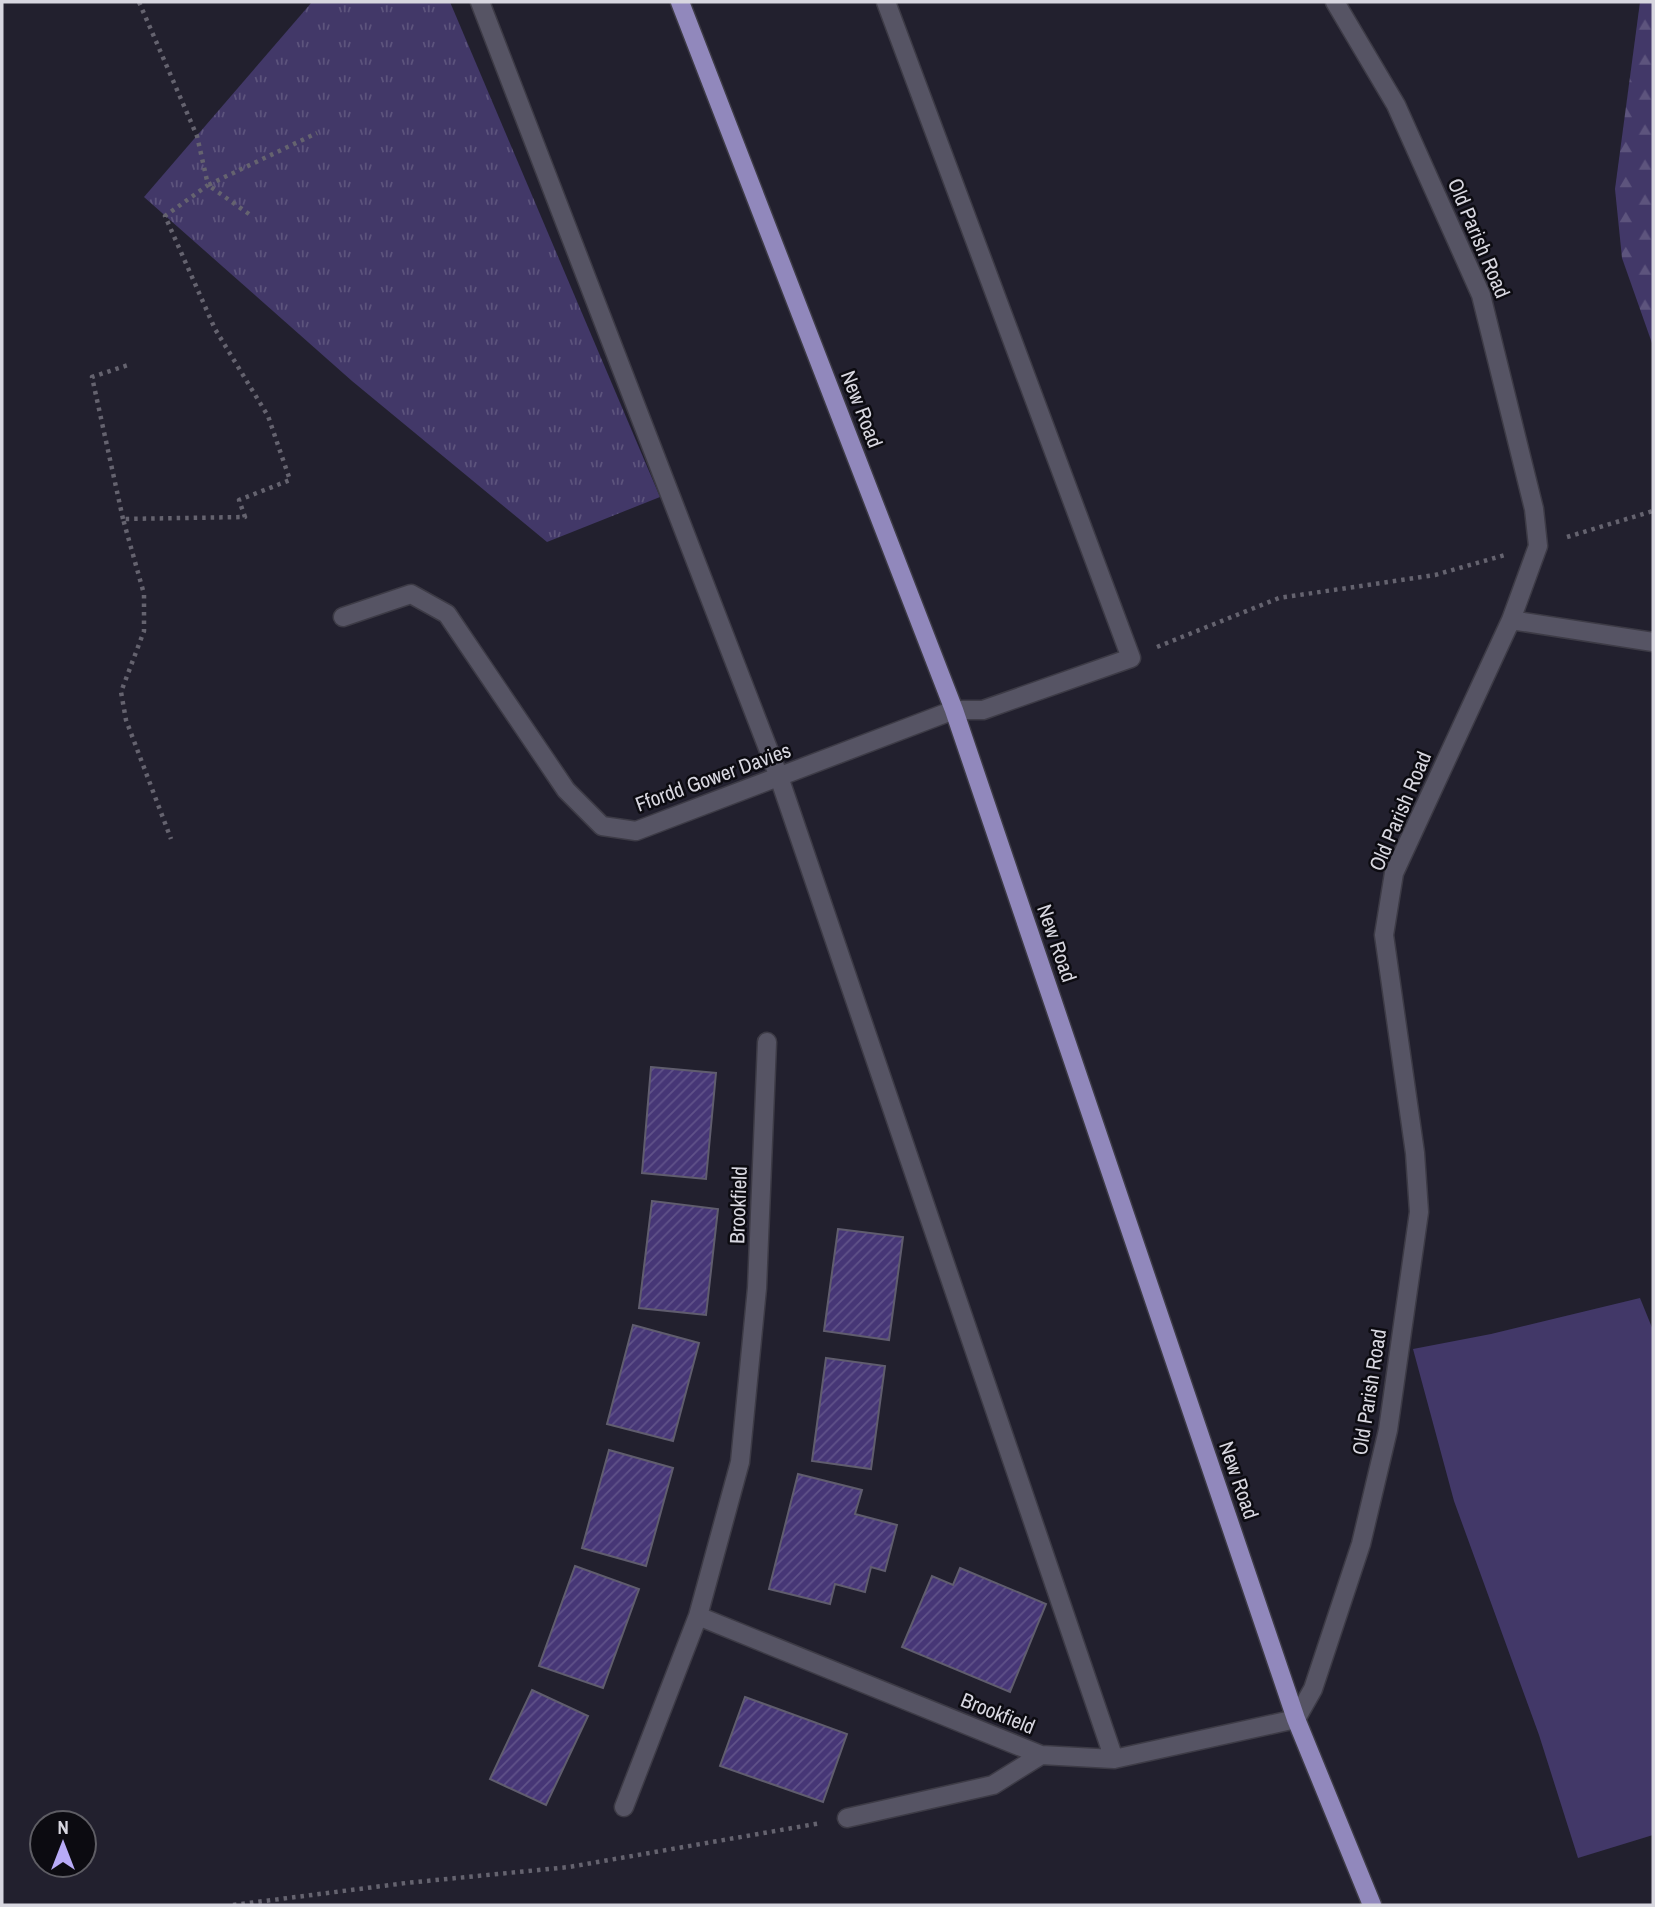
<svg xmlns="http://www.w3.org/2000/svg" width="1655" height="1907" viewBox="0 0 1655 1907" font-family="'Archivo Narrow',sans-serif">
<defs>
<pattern id="forest-firs" width="22" height="20" patternUnits="userSpaceOnUse" patternTransform="scale(1.75)"><rect width="22" height="20" fill="#423868"/><path d="M5 1l3.5 6h-7zM16 11l3.5 6h-7z" fill="#5d547d"/></pattern>
<pattern id="park-tufts" width="24" height="20" patternUnits="userSpaceOnUse" patternTransform="scale(1.75)"><rect width="24" height="20" fill="#423868"/><path d="M3 7l-1-3M5 7V3M7 7l1-3M15 17l-1-3M17 17v-4M19 17l1-3" fill="none" stroke="#5d547d"/></pattern>
<pattern id="building-hatch" width="6" height="6" patternUnits="userSpaceOnUse" patternTransform="scale(1.75)"><rect width="6" height="6" fill="#463676"/><path d="M-1 1l2-2M0 6l6-6M5 7l2-2" fill="none" stroke="#605289"/></pattern>
</defs>
<rect width="100%" height="100%" fill="#22202e"/>
<path fill="#423868" d="M1640 1298 1653 1330V1835L1578 1858 1539 1735 1454 1501 1413 1349 1491 1334Z"/>
<path fill="url(#forest-firs)" d="M1640 2H1653V346L1622 258 1615 189Z"/>
<path fill="url(#park-tufts)" d="M312 2H450L660 497 547 542 352 381 144 197Z"/>
<path fill="url(#building-hatch)" stroke="#605d6e" stroke-width="2" d="M651 1067 716 1073 706 1179 642 1173Z
M652 1201 718 1209 706 1315 639 1308Z
M838 1229 903 1237 889 1340 824 1331Z
M633 1325 699 1343 673 1441 607 1424Z
M826 1358 885 1366 871 1469 812 1461Z
M609 1450 673 1468 646 1566 582 1548Z
M798 1474 862 1490 855 1514 897 1525 885 1571 871 1567 865 1592 835 1584 830 1604 769 1589Z
M575 1566 639 1589 603 1688 539 1666Z
M960 1568 1046 1604 1010 1692 902 1647 932 1576 953 1585Z
M532 1690 588 1716 546 1805 490 1779Z
M745 1697 847 1734 823 1802 720 1766Z"/>
<g fill="none" stroke-linecap="round" stroke-linejoin="round">
<defs>
<path id="minor" d="M480 2 779 777 1114 1759
M343 617 411 594 447 614 566 790 602 826 636 831 954 710H983L1131 658 886 2
M1511 620 1653 642
M698 1616 1041 1755 1114 1759 1296 1719 1313 1689 1361 1544 1388 1430 1419 1212 1415 1153 1384 935 1394 873 1511 620 1538 546 1534 509 1481 295 1396 105 1335 2
M624 1807 698 1616 740 1462 757 1288 767 1042
M847 1818 993 1785 1041 1755"/>
<path id="major" d="M680 2 954 710 1296 1719 1372 1905"/>
</defs>
<use href="#minor" stroke="#3d3b46" stroke-width="21"/>
<use href="#major" stroke="#3d3b46" stroke-width="21"/>
<path stroke="#65636f" stroke-width="4.5" stroke-dasharray="3.5 5" stroke-linecap="butt" d="M139 2 197 136 208 185 165 216 215 329 268 416 290 480 239 500 245 517 123 519 144 594V631L121 692 126 720 171 839
M249 214 208 185 317 133
M123 519 92 377 131 364
M1567 537 1653 511
M1157 647 1279 598 1435 575 1505 555
M233 1905 406 1883 569 1867 821 1823"/>
<use href="#minor" stroke="#565464" stroke-width="18"/>
<use href="#major" stroke="#9188bc" stroke-width="18"/>
</g>
<g text-anchor="middle" dominant-baseline="central" stroke-width="5" stroke-linejoin="round" paint-order="stroke">
<g font-size="21" fill="#d8d7e0" stroke="#0c0b11">
<text transform="translate(1479 238) rotate(67)">Old Parish Road</text>
<text transform="translate(862 409) rotate(69)">New Road</text>
<text transform="translate(713 777) rotate(-20)">Ffordd Gower Davies</text>
<text transform="translate(1400 811) rotate(-67)">Old Parish Road</text>
<text transform="translate(1057 943) rotate(71)">New Road</text>
<text transform="translate(738 1205) rotate(-88)">Brookfield</text>
<text transform="translate(1369 1392) rotate(-81)">Old Parish Road</text>
<text transform="translate(1239 1480) rotate(71)">New Road</text>
<text transform="translate(998 1713) rotate(22)">Brookfield</text>
</g>
</g>
<rect width="1655" height="1907" fill="none" stroke="#d8d7e0" stroke-width="7"/>
<g transform="translate(63 1844)"><circle r="33" fill="#0c0b11" stroke="#5e5d64" stroke-width="2"/>
<path d="M0-5L12 26L0 18L-12 26Z" fill="#b8abf7"/>
<text y="-10" font-size="19" font-weight="bold" text-anchor="middle" fill="#d8d7e0">N</text>
</g>
</svg>
